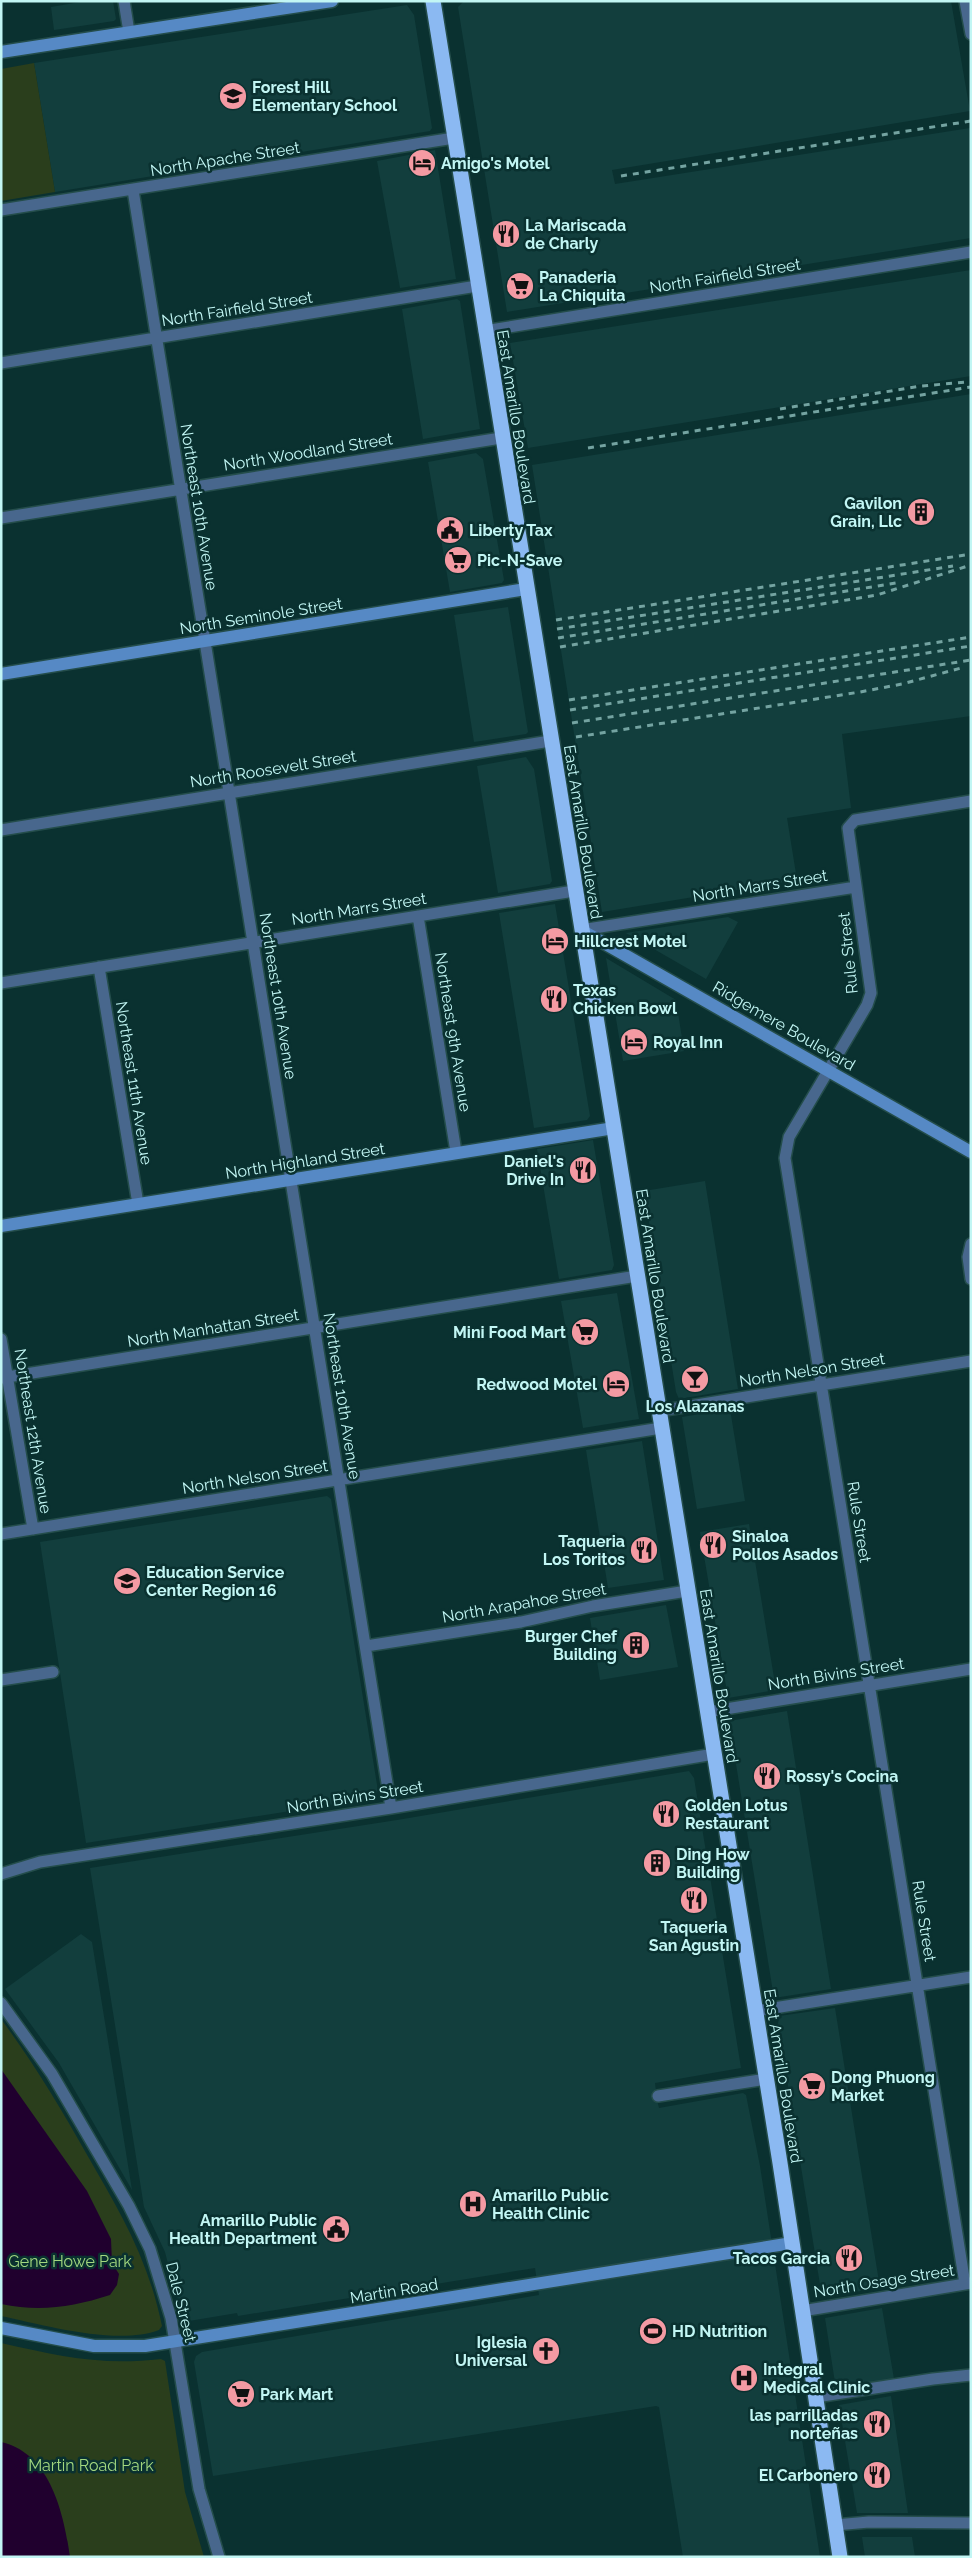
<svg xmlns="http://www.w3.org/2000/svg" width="972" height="2558" viewBox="0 0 972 2558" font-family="Raleway,sans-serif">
<rect width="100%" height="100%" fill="#0a3130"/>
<path fill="#123e3d" d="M86 1H113L116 19 114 21 54 30 51 7Z
M464 1H951L970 111 612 170 615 184 970 128 971 238 507 312 458 7Z
M407 5 414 15 432 128 430 131 55 192 34 63Z
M435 150 456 279 400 288 377 161Z
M971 270V376L528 448 510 343Z
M457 299 460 301 480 429 423 439 402 309Z
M971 394V716L842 734 851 808 787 818 797 880 602 912 532 465Z
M476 453 483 459 504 580 502 583 450 592 428 462Z
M508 607 528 732 526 734 474 742 454 615Z
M526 757 534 769 552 881 550 884 498 893 477 766Z
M555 904 590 1116 587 1120 534 1128 499 913Z
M728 917 738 922 706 979 626 933Z
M606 958 676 1000 684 1051 623 1061Z
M593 1140 614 1265 612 1270 559 1279 537 1149Z
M705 1181 738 1389 679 1399 676 1392 644 1191Z
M617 1293 639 1419 583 1428 561 1301Z
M730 1409 745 1501 697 1509 682 1417Z
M642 1441 664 1580 608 1588 586 1450Z
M327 1496 331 1499 378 1791 373 1798 86 1843 40 1542Z
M749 1524 776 1690 728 1698 700 1532Z
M666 1605 678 1667 600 1680 590 1618Z
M787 1711 831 1989 774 1998 729 1721Z
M689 1771 694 1778 741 2068 655 2083 657 2100 659 2108 743 2093 746 2095 760 2166 820 2557H683L659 2407 656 2406 213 2476 194 2362 196 2356 202 2352 539 2295 535 2268 238 2316 237 2313 183 2322 165 2252 144 2207 90 1868 397 1820Z
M81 1934 92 1942 132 2190 59 2063 5 1989Z
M835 2008 880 2288 822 2297 778 2024 779 2016Z
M882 2308 894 2379 836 2389 825 2318Z
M891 2396 908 2513H857L839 2405Z
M862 2537H912L915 2557H865Z"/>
<path fill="#2a3e1c" d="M34 63 55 192 1 201V69Z
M1 2019C33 2062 60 2107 86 2153 120 2212 148 2258 162 2326L159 2330C117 2346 44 2325 1 2316Z
M1 2343C59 2356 101 2366 161 2359L165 2361 185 2492 204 2557H1Z"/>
<path fill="#20002e" d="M1 2069 87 2191 111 2239 112 2263 119 2274 117 2285 110 2295C73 2307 40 2312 1 2304Z
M1 2442C51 2453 64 2515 70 2557H1Z"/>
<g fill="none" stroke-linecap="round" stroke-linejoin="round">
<defs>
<path id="street" d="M124 1 129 32
M965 1 971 34
M133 190 391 1808
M1 210 454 138
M484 331 971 252
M1 363 477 286
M1 518 501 438
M1 830 550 741
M418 916 456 1152
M581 930 856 887
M99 967 138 1204
M1 983 574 891
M971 1244 968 1257 971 1279
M1 1339 33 1529
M1 1378 637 1276
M659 1411 971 1361
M1 1534 661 1428
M366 1646 521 1622 593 1606 687 1591
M1 1680 53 1672
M707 1712 971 1669
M1 1874 40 1862 391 1808 714 1754
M1 2003 52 2074 129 2206 150 2249 171 2318 199 2489 219 2557
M755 2011 971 1977
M658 2096 766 2079
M965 2284 785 1158 789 1137 867 1005 871 993 848 828 855 820 971 801
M802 2311 971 2283
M816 2397 933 2379 971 2375
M835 2525 869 2522 971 2523"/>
<path id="secondary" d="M1 52 332 1
M1 674 526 589
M581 930 971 1152
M1 1226 614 1128
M1 2328 94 2346H145L792 2243"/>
<path id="highway" d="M433 1 780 2163 840 2557"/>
</defs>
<use href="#street" stroke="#244d4b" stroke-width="14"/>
<use href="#secondary" stroke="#244d4b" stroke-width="15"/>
<use href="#highway" stroke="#244d4b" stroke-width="18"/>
<use href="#street" stroke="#48678d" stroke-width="11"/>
<use href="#secondary" stroke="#5689c5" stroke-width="12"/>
<use href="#highway" stroke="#8bb9f2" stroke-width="15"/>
<path stroke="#74a3a1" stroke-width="3" stroke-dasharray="6 6" stroke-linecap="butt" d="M621 176 971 121
M780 409 921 386 968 382
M588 448 971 387
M556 620 971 554
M557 629 953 566
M558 638 896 583
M560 647 877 595 971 565
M569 700 971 637
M570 710 971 646
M572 723 971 660
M576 737 860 692 902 684 961 668"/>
</g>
<defs>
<symbol id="school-disc" viewBox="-11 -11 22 22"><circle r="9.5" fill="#f49aa3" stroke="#0a3130"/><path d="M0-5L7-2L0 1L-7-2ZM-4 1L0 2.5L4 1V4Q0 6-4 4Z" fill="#111"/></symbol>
<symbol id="hotel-disc" viewBox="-11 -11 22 22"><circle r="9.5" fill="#f49aa3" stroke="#0a3130"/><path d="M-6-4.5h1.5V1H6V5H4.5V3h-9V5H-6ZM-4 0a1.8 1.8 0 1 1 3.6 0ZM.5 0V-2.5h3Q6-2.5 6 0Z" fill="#111"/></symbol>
<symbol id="restaurant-disc" viewBox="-11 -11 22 22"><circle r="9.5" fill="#f49aa3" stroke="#0a3130"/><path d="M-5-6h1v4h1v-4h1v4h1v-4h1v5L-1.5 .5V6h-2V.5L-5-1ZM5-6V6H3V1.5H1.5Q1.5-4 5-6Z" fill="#111"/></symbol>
<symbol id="supermarket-disc" viewBox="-11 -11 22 22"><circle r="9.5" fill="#f49aa3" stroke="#0a3130"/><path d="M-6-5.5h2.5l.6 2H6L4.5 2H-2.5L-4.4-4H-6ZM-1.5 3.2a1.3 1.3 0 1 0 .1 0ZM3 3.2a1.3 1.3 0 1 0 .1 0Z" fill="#111"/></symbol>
<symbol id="building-disc" viewBox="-11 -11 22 22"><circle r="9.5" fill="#f49aa3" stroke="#0a3130"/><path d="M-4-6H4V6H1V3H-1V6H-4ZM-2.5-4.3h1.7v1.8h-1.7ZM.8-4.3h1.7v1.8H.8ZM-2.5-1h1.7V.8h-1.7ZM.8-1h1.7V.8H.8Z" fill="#111"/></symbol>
<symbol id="civic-disc" viewBox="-11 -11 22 22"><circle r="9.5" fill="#f49aa3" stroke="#0a3130"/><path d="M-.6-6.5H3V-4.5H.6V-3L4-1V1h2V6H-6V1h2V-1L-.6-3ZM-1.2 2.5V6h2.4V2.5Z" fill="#111"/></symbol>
<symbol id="bar-disc" viewBox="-11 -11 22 22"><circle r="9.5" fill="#f49aa3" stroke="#0a3130"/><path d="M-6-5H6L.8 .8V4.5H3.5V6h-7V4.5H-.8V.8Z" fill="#111"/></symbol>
<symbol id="hospital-disc" viewBox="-11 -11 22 22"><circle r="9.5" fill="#f49aa3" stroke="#0a3130"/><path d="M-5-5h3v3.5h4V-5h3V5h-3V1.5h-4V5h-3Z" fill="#111"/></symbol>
<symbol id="stadium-disc" viewBox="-11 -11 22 22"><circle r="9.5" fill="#f49aa3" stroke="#0a3130"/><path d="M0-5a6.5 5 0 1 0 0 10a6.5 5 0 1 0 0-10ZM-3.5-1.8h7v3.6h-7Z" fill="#111"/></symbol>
<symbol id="church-disc" viewBox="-11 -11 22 22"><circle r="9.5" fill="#f49aa3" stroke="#0a3130"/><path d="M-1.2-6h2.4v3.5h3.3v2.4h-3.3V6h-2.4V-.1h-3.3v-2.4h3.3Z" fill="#111"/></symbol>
</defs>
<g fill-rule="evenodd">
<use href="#school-disc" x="217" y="80" width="32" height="32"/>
<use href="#hotel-disc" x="406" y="147" width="32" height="32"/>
<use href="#restaurant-disc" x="490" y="218" width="32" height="32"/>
<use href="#supermarket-disc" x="504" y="270" width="32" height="32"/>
<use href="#building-disc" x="905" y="496" width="32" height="32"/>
<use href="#civic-disc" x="434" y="514" width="32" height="32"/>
<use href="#supermarket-disc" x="442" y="544" width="32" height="32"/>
<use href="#hotel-disc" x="539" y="925" width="32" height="32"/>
<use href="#restaurant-disc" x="538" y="983" width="32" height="32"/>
<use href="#hotel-disc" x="618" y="1026" width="32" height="32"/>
<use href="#restaurant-disc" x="567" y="1154" width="32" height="32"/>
<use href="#supermarket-disc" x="569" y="1316" width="32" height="32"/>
<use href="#bar-disc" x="679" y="1363" width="32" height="32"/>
<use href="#hotel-disc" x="600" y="1368" width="32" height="32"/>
<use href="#restaurant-disc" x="697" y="1529" width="32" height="32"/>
<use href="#restaurant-disc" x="628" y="1534" width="32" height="32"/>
<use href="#school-disc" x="111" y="1565" width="32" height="32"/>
<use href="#building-disc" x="620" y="1629" width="32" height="32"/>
<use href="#restaurant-disc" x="751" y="1760" width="32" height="32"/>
<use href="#restaurant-disc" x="650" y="1798" width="32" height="32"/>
<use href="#building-disc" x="641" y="1847" width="32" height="32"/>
<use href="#restaurant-disc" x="678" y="1884" width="32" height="32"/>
<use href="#supermarket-disc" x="796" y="2070" width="32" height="32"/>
<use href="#hospital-disc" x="457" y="2188" width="32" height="32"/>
<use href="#civic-disc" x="320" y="2213" width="32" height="32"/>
<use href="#restaurant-disc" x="833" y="2242" width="32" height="32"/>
<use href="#stadium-disc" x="637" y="2315" width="32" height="32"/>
<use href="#church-disc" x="530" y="2335" width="32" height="32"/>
<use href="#hospital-disc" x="728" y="2362" width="32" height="32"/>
<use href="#supermarket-disc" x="225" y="2378" width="32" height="32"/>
<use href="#restaurant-disc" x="861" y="2408" width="32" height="32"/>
<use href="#restaurant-disc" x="861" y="2459" width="32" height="32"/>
</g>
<g text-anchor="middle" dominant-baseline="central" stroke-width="5" stroke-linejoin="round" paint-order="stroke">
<g font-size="16" font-weight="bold" fill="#c2f6f4" stroke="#0a3130" text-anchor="start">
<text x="252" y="87">Forest Hill<tspan x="252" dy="18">Elementary School</tspan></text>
<text x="441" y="163">Amigo's Motel</text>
<text x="525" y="225">La Mariscada<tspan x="525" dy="18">de Charly</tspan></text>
<text x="539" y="277">Panaderia<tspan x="539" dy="18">La Chiquita</tspan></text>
<text x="902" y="503" text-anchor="end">Gavilon<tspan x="902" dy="18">Grain, Llc</tspan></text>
<text x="469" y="530">Liberty Tax</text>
<text x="477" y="560">Pic-N-Save</text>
<text x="574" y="941">Hillcrest Motel</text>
<text x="573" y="990">Texas<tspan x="573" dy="18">Chicken Bowl</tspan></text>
<text x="653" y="1042">Royal Inn</text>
<text x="564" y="1161" text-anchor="end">Daniel's<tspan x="564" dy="18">Drive In</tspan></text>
<text x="566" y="1332" text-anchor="end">Mini Food Mart</text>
<text x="597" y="1384" text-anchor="end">Redwood Motel</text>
<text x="695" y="1406" text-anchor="middle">Los Alazanas</text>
<text x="732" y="1536">Sinaloa<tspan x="732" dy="18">Pollos Asados</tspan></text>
<text x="625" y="1541" text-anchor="end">Taqueria<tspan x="625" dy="18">Los Toritos</tspan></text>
<text x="146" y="1572">Education Service<tspan x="146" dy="18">Center Region 16</tspan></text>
<text x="617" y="1636" text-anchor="end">Burger Chef<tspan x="617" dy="18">Building</tspan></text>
<text x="786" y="1776">Rossy's Cocina</text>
<text x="685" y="1805">Golden Lotus<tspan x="685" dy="18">Restaurant</tspan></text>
<text x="676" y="1854">Ding How<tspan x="676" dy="18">Building</tspan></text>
<text x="694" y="1927" text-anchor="middle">Taqueria<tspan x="694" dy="18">San Agustin</tspan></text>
<text x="831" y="2077">Dong Phuong<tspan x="831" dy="18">Market</tspan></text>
<text x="492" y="2195">Amarillo Public<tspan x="492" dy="18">Health Clinic</tspan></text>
<text x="317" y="2220" text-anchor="end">Amarillo Public<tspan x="317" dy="18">Health Department</tspan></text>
<text x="830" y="2258" text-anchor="end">Tacos Garcia</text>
<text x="672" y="2331">HD Nutrition</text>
<text x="527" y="2342" text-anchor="end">Iglesia<tspan x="527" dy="18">Universal</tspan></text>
<text x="763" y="2369">Integral<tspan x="763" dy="18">Medical Clinic</tspan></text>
<text x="260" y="2394">Park Mart</text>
<text x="858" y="2415" text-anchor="end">las parrilladas<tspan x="858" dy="18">norteñas</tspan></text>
<text x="858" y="2475" text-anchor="end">El Carbonero</text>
</g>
<g font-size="16" fill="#c2f6f4" stroke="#0a3130">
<text transform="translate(225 159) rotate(-9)">North Apache Street</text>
<text transform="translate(725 276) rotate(-9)">North Fairfield Street</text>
<text transform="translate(237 309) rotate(-9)">North Fairfield Street</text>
<text transform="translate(516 417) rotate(81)">East Amarillo Boulevard</text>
<text transform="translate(308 452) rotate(-9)">North Woodland Street</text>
<text transform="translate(199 507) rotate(81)">Northeast 10th Avenue</text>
<text transform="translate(261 616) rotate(-9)">North Seminole Street</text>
<text transform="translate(273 769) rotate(-9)">North Roosevelt Street</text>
<text transform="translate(583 832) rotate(81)">East Amarillo Boulevard</text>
<text transform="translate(760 886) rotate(-9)">North Marrs Street</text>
<text transform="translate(359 909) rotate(-9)">North Marrs Street</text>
<text transform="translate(848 953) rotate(-96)">Rule Street</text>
<text transform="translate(278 996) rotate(81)">Northeast 10th Avenue</text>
<text transform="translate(784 1026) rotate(30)">Ridgemere Boulevard</text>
<text transform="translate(453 1032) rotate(81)">Northeast 9th Avenue</text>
<text transform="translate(134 1083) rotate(81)">Northeast 11th Avenue</text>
<text transform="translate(305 1161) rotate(-9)">North Highland Street</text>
<text transform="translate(655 1276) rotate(81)">East Amarillo Boulevard</text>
<text transform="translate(213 1328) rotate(-9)">North Manhattan Street</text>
<text transform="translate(812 1370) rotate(-9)">North Nelson Street</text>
<text transform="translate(342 1396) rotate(81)">Northeast 10th Avenue</text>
<text transform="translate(33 1431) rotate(81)">Northeast 12th Avenue</text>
<text transform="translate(255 1477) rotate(-9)">North Nelson Street</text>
<text transform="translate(859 1522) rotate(81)">Rule Street</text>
<text transform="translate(524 1603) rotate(-10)">North Arapahoe Street</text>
<text transform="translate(836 1674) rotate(-9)">North Bivins Street</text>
<text transform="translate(719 1676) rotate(81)">East Amarillo Boulevard</text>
<text transform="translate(355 1797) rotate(-9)">North Bivins Street</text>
<text transform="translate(924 1921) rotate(81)">Rule Street</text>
<text transform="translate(783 2076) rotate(81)">East Amarillo Boulevard</text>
<text transform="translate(884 2281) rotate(-9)">North Osage Street</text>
<text transform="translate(394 2291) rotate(-9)">Martin Road</text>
<text transform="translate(181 2302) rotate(76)">Dale Street</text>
</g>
<g font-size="16" fill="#a2d77f" stroke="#0a3130">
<text x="70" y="2261">Gene Howe Park</text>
<text x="91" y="2465">Martin Road Park</text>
</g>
</g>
<rect width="972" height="2558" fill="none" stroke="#c2f6f4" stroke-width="5"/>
</svg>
